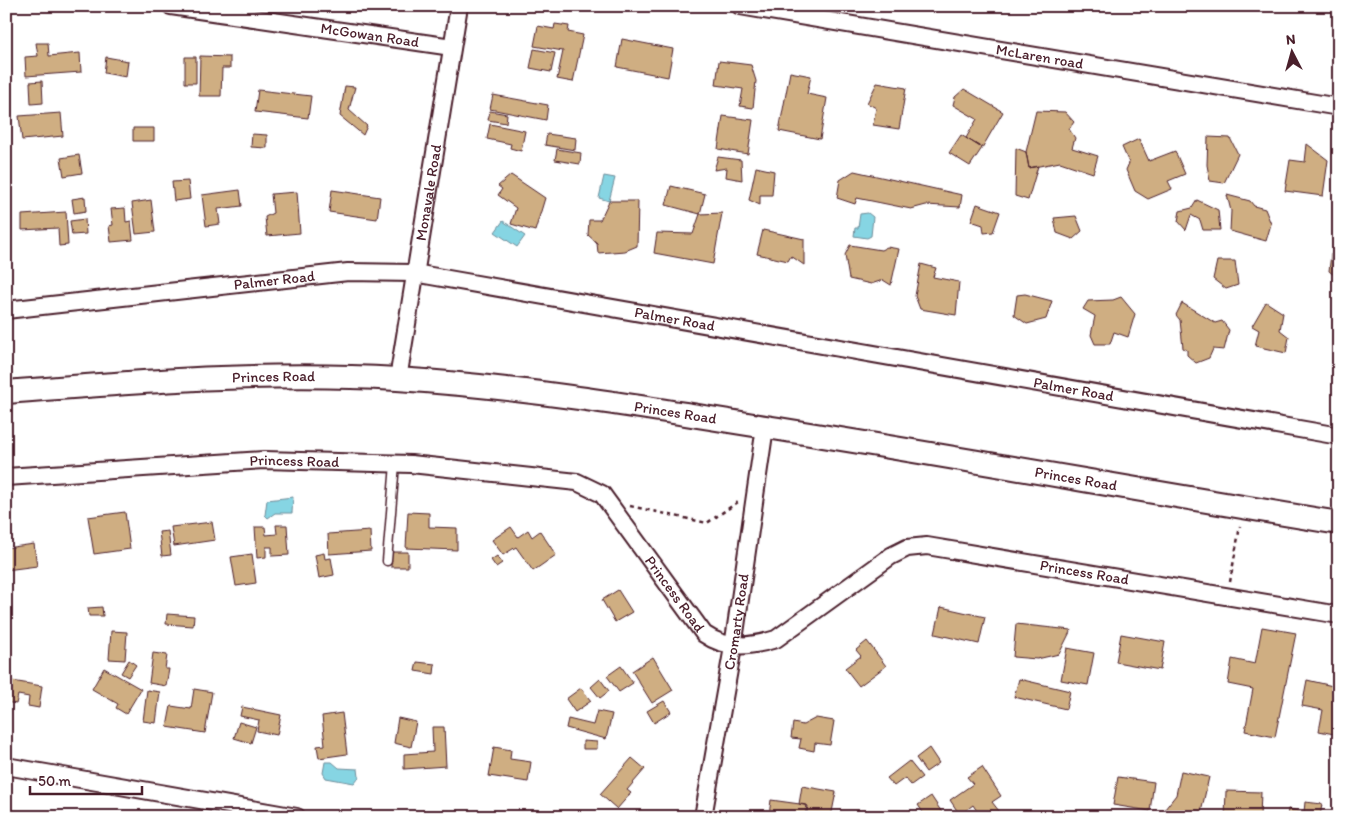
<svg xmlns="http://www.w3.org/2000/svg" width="1345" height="823" viewBox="0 0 1345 823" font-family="Itim,sans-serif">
<rect width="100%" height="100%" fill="#fff"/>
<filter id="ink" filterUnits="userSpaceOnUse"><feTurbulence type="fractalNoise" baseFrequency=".02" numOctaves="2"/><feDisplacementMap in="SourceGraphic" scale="10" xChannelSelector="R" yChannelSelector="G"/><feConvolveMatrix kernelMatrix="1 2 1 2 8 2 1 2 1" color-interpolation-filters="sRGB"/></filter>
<g filter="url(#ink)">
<path fill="#86d5e3" stroke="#6e8c99" d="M604 176 615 178 609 201 599 198Z
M868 213 873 217 871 236 867 238 854 236 855 228H858L860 214Z
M503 221 525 236 517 247 495 232Z
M293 497 292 513H275L268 518 265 515 267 500Z
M325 762H332L339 768 358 769 359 777 354 783 326 778 323 773Z"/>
<path fill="#cfae82" stroke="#4a1f2b" d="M555 24 569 26 568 32 583 35 573 82 557 79 563 51 534 46 538 26 554 29Z
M622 39 673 49 668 77 617 67Z
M36 43H48L49 56 80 53 81 72 26 76 25 57 38 56Z
M534 49 555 53 551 72 530 68Z
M200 56 230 57V68H222L221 96H199Z
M106 57 128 61 126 77 104 73Z
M185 57H196V83H185Z
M719 61 751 65 756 81 753 108 740 106 743 89 716 85Z
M790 72 811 76 807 94 827 98 820 139 779 131Z
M42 81 43 103 31 104 30 82Z
M877 83 906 88 899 129 873 125 876 108 867 103Z
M345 86 355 87 349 110 367 126 363 135 340 116Z
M964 89 1003 112 982 148 966 138 977 119 953 105 955 97Z
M258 90 311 96 308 118 255 112Z
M493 95 548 105 546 120 490 109Z
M490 111 507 114 506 123 488 120Z
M1036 111 1065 112 1074 122 1069 129 1075 138 1072 148 1098 156 1093 173 1060 162 1029 168 1026 152Z
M61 113 63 136 22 140 19 116Z
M723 116 753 120 748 154 718 149Z
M490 124 525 131 521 151 510 148 511 144 487 139Z
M133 128H154V141H133Z
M252 134 267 135V148L251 147Z
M547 134 576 138 575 150 545 145Z
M961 135 982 148 970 166 949 153Z
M1208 137 1230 138 1238 154 1224 183 1210 181 1207 165Z
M1139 139 1149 161 1175 151 1185 174 1168 181 1172 189 1148 199 1135 191 1126 170 1129 163 1122 147Z
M1307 144 1328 160 1323 196 1285 191 1290 160 1305 162Z
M1016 148 1026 152 1029 168 1038 166 1028 200 1015 196Z
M557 149 581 153 580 164 555 160Z
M79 155 82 173 64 176 61 158Z
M718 157 741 160 742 180 726 177 727 168 714 170Z
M756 167 774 171 772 195H760V205L749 200Z
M854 171 962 195 960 207 926 205 911 209 857 198 855 204 837 198 840 180Z
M511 175 545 198 535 231 511 224 516 208 498 195 502 189 498 186Z
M188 181 190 199 174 201 172 182Z
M671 186 705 194 700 214 666 205Z
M240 190 242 206 218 209 220 224 206 226 202 195Z
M332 190 380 197 377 219 329 212Z
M297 192 300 233 267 236 265 217 273 213 271 194Z
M1227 195 1250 201 1254 206 1265 209 1271 224 1266 241 1230 231 1231 211Z
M85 197 86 211 74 213 72 199Z
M151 200 155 232 136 234 132 203Z
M1197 200 1218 210 1220 230H1203L1200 220 1191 215 1186 230 1178 221 1180 211 1192 208Z
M609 201H638L637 246 625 251 598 253 597 243 588 235 589 220H600Z
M977 204 1000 212 993 232 984 233 983 225 971 221Z
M125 208 126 222 131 221 133 240 111 242 109 226 113 225 111 209Z
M66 212 68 245 59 246 58 228 22 230V215Z
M722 213 713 264 654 253 657 233 693 234 700 214Z
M1076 216 1082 231 1073 239 1057 233 1054 218Z
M85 219 86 234 72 235 70 221Z
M763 230 804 239V265L791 256 788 261 757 254Z
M850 245 881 250 887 247 899 249 891 285 883 280 871 284 849 279 845 255Z
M1331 254H1339V279L1329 271Z
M1217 261H1235L1238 285 1226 289 1213 279Z
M921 264 936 268 933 277 959 282 956 315 920 309 915 296Z
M1025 294 1052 301 1046 319 1027 324 1014 315 1017 295Z
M1121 297 1135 314 1128 337 1114 332 1110 344H1095L1091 335 1095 316 1083 309 1088 301 1113 300Z
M1266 302 1283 313 1280 330 1289 337 1286 353 1255 346 1259 330 1252 326Z
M1182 303 1215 323 1222 321 1229 330 1224 350 1213 349 1209 358 1196 363 1187 355V350L1183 348 1180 320 1176 315Z
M125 512 130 549 94 554 88 517Z
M408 512 429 513V527L457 528V550L406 548Z
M212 522 215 540 174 546 171 527Z
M276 525H287L289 555 272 556V547H266V557L257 558 255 527H265L266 535 277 534Z
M511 527 518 537 528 530 532 537 540 531 556 555 533 571 516 547 503 555 492 540Z
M168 531 171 555 162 556 159 532Z
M370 531 371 551 329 554 328 534Z
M34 544 37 566 6 570V548Z
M391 552H408V567H391Z
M324 553 325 559 331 558 334 575 319 578 315 555Z
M252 554 256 583 236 586 231 557Z
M497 556 502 563 496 567 491 560Z
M618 590 632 612 615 622 602 600Z
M102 607 103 616H89L88 608Z
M941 607 985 617 979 644 935 634Z
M167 614 194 616 193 626 166 624Z
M1016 624 1071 630 1059 654 1037 659 1013 657Z
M1262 627 1296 633 1275 737 1245 731 1253 689 1228 684 1232 659 1255 664Z
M111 631 127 632 125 660 109 659Z
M1121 634 1165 642 1160 670 1116 662Z
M867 641 886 666 859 686 845 668 861 656 856 650Z
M1067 648 1094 653 1088 685 1061 680Z
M153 653 167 655 165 669H169L166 686 149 683Z
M653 657 673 690 652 703 632 671Z
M129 660 136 665 128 677 121 673Z
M417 662 435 664 434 674 415 671Z
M621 666 633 683 619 692 607 676Z
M104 668 141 689 126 714 116 708 118 704 92 689Z
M600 679 609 691 600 698 591 687Z
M1019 679 1070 691 1066 709 1014 697Z
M1339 679V735L1319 731 1323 710 1302 706 1307 680 1337 687Z
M6 680 42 686 39 708 28 706 29 697 18 695 16 704 6 702Z
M581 688 591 701 575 712 566 699Z
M194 689 212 692 205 733 167 727 171 706 191 709Z
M147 690 160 692 156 723 143 721Z
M664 701 671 712 654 723 647 711Z
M242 707 281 715 277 735 257 731 259 720 240 716Z
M597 711 612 714 606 739 566 728 568 719 593 725Z
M342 713 347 754 319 758 317 746 325 745 322 716Z
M398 718 416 722 411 747 394 743Z
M816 718 834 721 830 745 815 743 814 751 799 748 801 739 791 738 793 723 803 725Z
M239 722 256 727 251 743 234 738Z
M432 727H444L446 766 404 769V754L433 752Z
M583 741 597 742V749H583Z
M494 747 511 750 510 759 531 762 528 782 489 776Z
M929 748 939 763 926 772 916 758Z
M632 758 645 769 627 790 631 793 617 809 600 794Z
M909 761 922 777 911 785 905 778 894 786 887 778Z
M982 767 1001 796 992 802 999 811 991 817H981L973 805 960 815 950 800 973 784 967 777Z
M1181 771 1209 777 1200 817 1165 809 1176 795Z
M1118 777 1154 782 1150 811 1113 805Z
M802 786 836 792 831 817H806L808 806 799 804Z
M1226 791 1261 792 1260 817H1225Z
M931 796 945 817H926L918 805Z
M771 800 807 805 805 817H771L769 815Z
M1305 802 1322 804 1320 817H1287L1288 809 1304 812Z"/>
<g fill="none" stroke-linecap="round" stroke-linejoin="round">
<defs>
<path id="service" d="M387 561 395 464"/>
<g id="minor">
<path id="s1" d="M171 6 452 47"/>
<path id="s2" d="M740 6 1339 107"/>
<path id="s3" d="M6 310 348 272 414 273 1339 436"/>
<path id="s4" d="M398 379 459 6"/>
<path id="s5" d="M6 477 264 460 411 464 577 482 602 494 704 634C727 650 750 647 776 639L891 556 907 548 927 546 1339 615"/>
<path d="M6 766 297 817"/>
<path id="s6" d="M703 817 733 647 765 427"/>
</g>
<g id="secondary">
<path id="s7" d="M6 392C137 382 266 371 397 379 522 387 643 407 766 427 957 457 1148 492 1339 523"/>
</g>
</defs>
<use href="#service" stroke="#4a1f2b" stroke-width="11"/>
<use href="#minor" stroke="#4a1f2b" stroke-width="20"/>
<use href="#secondary" stroke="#4a1f2b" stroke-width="26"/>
<path stroke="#4a1f2b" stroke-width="2.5" stroke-dasharray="4 4" stroke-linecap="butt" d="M630 506 707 523 738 502
M1230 582 1240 526"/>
<use href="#service" stroke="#fff" stroke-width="8"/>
<use href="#minor" stroke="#fff" stroke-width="16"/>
<use href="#secondary" stroke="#fff" stroke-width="22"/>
</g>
</g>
<g text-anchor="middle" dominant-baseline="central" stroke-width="4" stroke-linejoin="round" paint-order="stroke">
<g font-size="15" fill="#4a1f2b" stroke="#fff">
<text stroke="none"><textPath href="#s1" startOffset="201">McGowan Road</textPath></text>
<text stroke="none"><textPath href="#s2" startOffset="304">McLaren road</textPath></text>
<text stroke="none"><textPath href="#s4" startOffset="189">Monavale Road</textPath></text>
<text stroke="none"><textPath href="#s3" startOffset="270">Palmer Road</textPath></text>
<text stroke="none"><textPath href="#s3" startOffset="675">Palmer Road</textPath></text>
<text stroke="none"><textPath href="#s7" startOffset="268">Princes Road</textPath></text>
<text stroke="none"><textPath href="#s3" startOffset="1080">Palmer Road</textPath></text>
<text stroke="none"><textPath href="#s7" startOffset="672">Princes Road</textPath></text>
<text stroke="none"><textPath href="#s5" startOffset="289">Princess Road</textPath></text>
<text stroke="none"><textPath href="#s7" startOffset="1078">Princes Road</textPath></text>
<text stroke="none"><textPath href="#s5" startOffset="1188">Princess Road</textPath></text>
<text stroke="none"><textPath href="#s5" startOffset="724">Princess Road</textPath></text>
<text stroke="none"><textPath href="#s6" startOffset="198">Cromarty Road</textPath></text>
</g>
</g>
<rect width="1345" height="823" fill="none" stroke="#fff" stroke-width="25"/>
<rect x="12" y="12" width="1320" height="798" fill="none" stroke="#4a1f2b" stroke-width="2" filter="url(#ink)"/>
<g transform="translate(1292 52) rotate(354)" stroke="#ffffff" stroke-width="4" paint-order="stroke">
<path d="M0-4L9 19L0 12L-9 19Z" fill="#4a1f2b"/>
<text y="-8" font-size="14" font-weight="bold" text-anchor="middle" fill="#4a1f2b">N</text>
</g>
<path d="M30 786v8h112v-8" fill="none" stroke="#4a1f2b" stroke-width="2.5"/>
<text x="38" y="786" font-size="15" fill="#4a1f2b" stroke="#ffffff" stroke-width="4" paint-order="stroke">50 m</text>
</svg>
